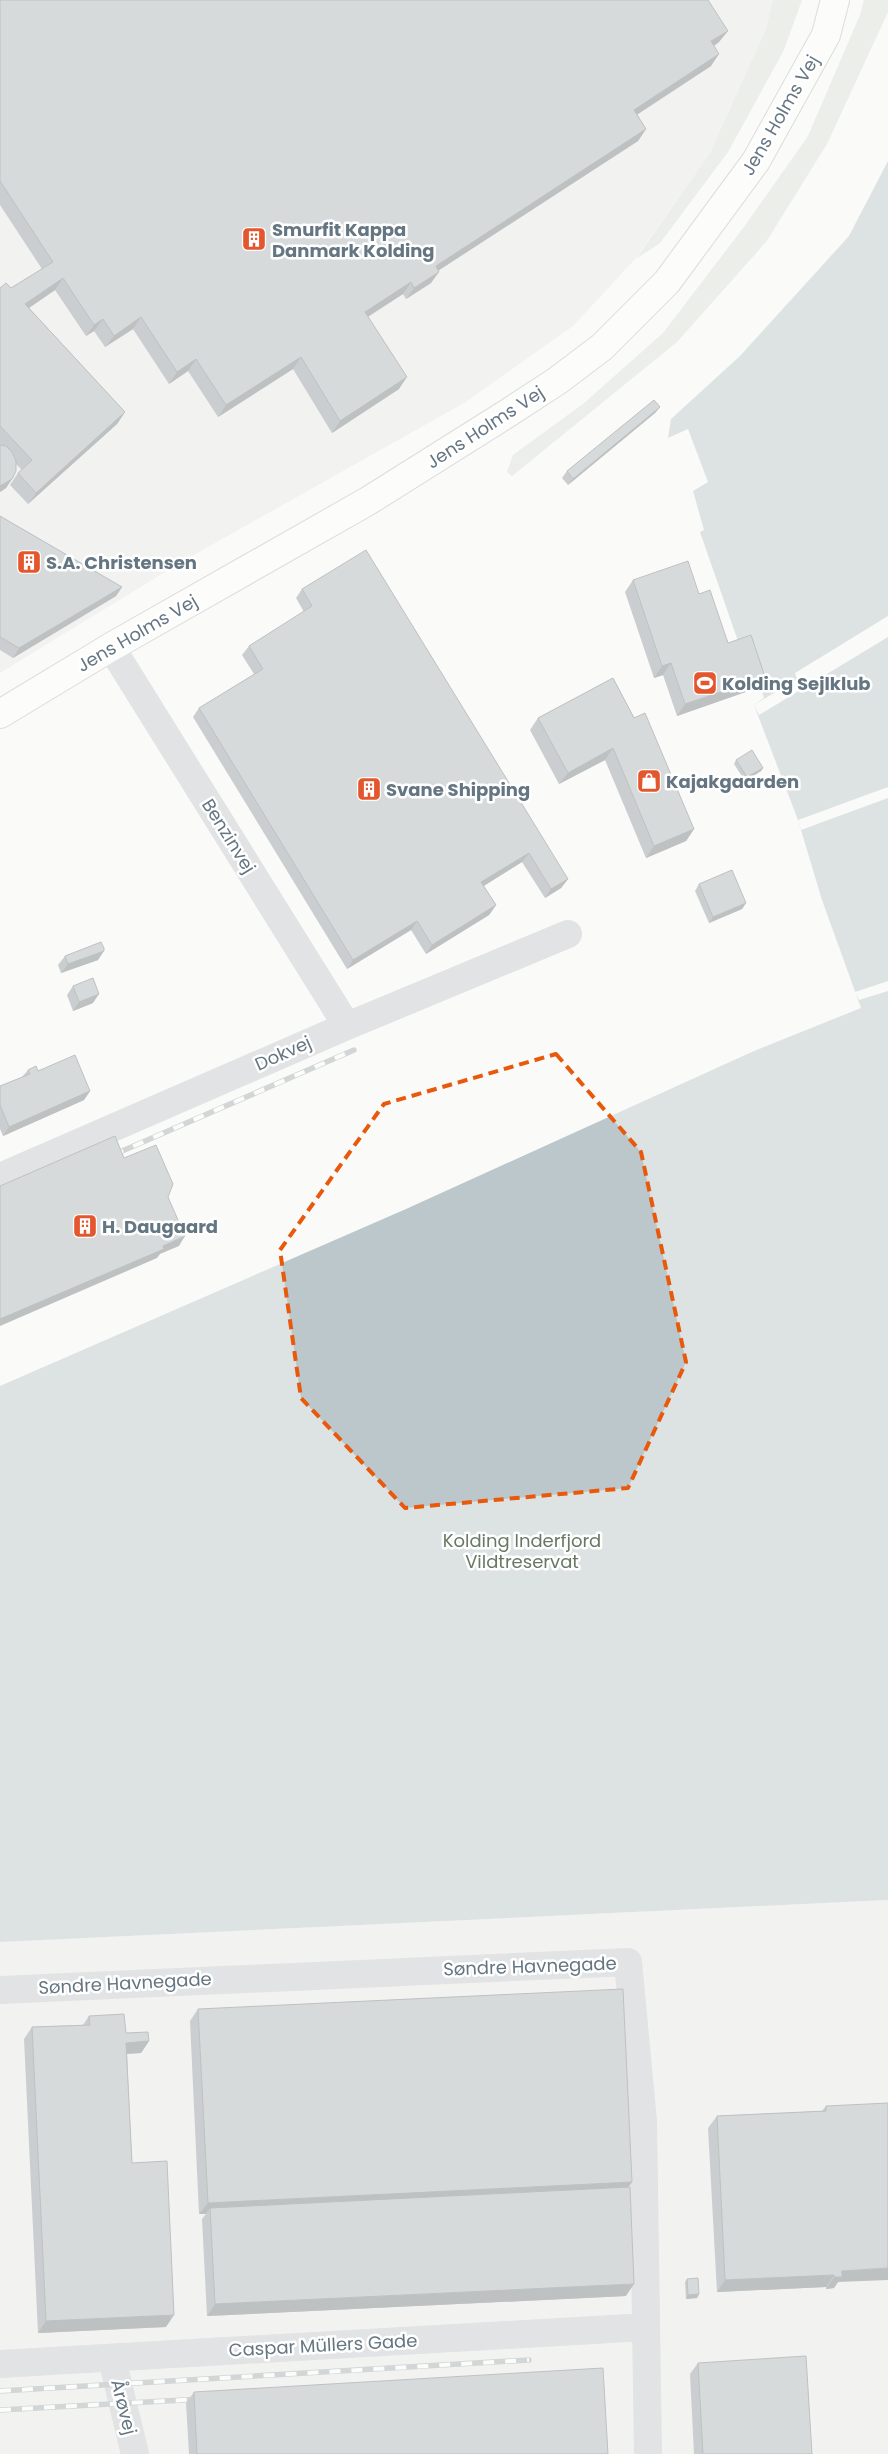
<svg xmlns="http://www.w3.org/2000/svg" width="888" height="2454" viewBox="0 0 888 2454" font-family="Poppins,sans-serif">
<rect width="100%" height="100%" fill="#fafaf8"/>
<path fill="#e8e9e9" d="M0 0H773L766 27 710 153 636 258 573 326 464 403 183 561 0 673Z
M888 1900V2454H0V1942Z"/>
<path fill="#dadfd7" d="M773 0H802L784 50 728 152 660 243 636 259 710 153 766 28Z
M864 0H888V12L827 144 766 242 677 342 512 476 507 472 513 455 583 404 663 333 744 227 808 136 860 15Z"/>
<path fill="#bbc7cb" d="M888 161V1900L0 1942V1386L406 1209 754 1051 861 1008 822 900 798 820 754 705 764 698 747 645 738 641 700 532 704 530 693 491 708 482 688 429 668 438 671 419 740 356 849 236Z"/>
<path fill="#fafaf8" d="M888 616V637L759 715 754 705 797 679 795 673Z
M888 787V798L801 830 798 820Z
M888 981V991L859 1000 855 992Z"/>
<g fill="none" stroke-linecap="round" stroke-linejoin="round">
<defs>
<path id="major" d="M0 714 111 647 368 501 508 413 557 381 602 347 667 282 756 161 826 35 835 0"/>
</defs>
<use href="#major" stroke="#b5babe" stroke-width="30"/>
<path stroke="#c3c8cc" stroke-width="28" d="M111 647 347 1026
M0 1177 347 1026 568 934
M0 1990 628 1962 643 2121 648 2454
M112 2359 135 2454
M0 2364 646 2327"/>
<use href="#major" stroke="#fff" stroke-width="28"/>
<defs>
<path id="rail" d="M113 1155 354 1050
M0 2391 529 2360
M0 2410 202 2399"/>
</defs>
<use href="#rail" stroke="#a2aab0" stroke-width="5.5"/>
<use href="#rail" stroke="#fff" stroke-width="4" stroke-dasharray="11" stroke-linecap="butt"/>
</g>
<path fill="#929a9f" d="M0 0 719 42 714 46 711 66 637 114 646 129 638 141 439 270 431 283 406 299 403 294 368 317 399 389 332 433 293 369 218 417 188 371 169 384 133 329 105 347 94 331 86 336 55 290 29 308 125 412 117 424 28 504 10 485 18 473 22 470 16 464 12 479 6 488 0 492V288H11L42 269 0 205Z
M660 407 655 413 568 485 562 478 567 471Z
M0 516 122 587 116 596 13 658 0 650Z
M633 580 699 594 728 643 757 688 677 716 663 675 654 678 625 592Z
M302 589 568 879 561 888 545 898 522 862 484 886 496 905 489 915 426 954 411 930 347 969 193 717 199 708 254 674 242 655 249 646 304 612 296 598Z
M613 678 694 829 686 841 646 858 605 760 559 784 530 730 538 718Z
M736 760 763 768 761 771 745 781 734 764Z
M699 884 746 903 742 909 709 923 695 891Z
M65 956 98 960 61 973 58 965Z
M73 986 93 1003 73 1011 67 995Z
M28 1070 38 1071 90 1091 84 1100 3 1136 0 1129V1086L22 1077Z
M198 2009 632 2182 628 2187 626 2296 207 2316 202 2219 206 2214H199L190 2021Z
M89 2016 126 2033 149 2041 141 2053 127 2054 132 2163 166 2327 38 2333 24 2039 32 2027 83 2025Z
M826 2106 838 2282 834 2288 826 2289V2287L717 2292 708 2128 717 2116 822 2111Z
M687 2279 699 2294 697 2298 686 2299 685 2282Z
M698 2363 812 2454H694L690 2374Z
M194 2392 608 2454H189L186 2403Z"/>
<path fill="#777d82" d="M728 31 719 42 703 53 711 41Z
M719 54 711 66 626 122 634 110Z
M646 129 638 141 427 278 436 266Z
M439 272 431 283 406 299 414 288Z
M63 278 55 290 17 316 25 304Z
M411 282 403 294 356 324 365 312Z
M141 317 133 329 105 347 114 336Z
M103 319 94 331 86 336 94 325Z
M301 357 293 369 218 417 226 405Z
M196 359 188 371 169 384 177 372Z
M407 377 399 389 332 433 340 421Z
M660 407 655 413 568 485 573 479Z
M125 412 117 424 28 504 36 493Z
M12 479 6 488 0 492V486Z
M122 587 116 596 13 658 19 648Z
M671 663 663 675 654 678 662 666Z
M765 677 757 688 677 716 685 704Z
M613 748 605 760 559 784 568 773Z
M763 768 761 771 745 781 747 777Z
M694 829 686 841 646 858 654 846Z
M529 853 522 862 475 891 481 882Z
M568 879 561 888 545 898 551 889Z
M746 903 742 909 709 923 713 917Z
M496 905 489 915 426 954 432 945Z
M417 921 411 930 347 969 353 960Z
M104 951 98 960 61 973 68 964Z
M99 994 93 1003 73 1011 79 1002Z
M90 1091 84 1100 3 1136 9 1127Z
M185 1236 179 1246 160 1254 157 1258 0 1326V1319Z
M149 2041 141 2053 118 2054 126 2043Z
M632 2182 624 2194 210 2208 206 2214H199L208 2203Z
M888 2268V2280L838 2282 834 2288 826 2289 834 2277 842 2271Z
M834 2275 826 2287 717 2292 725 2280Z
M634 2284 626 2296 207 2316 215 2304Z
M699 2294 697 2298 686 2299 688 2295Z
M174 2315 166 2327 38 2333 46 2321Z"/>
<path fill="#aab3b9" stroke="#777d82" d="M0 0H708L728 31 711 41 719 54 634 110 646 129 436 266 439 272 414 288 411 282 365 312 407 377 340 421 301 357 226 405 196 359 177 372 141 317 114 336 103 319 94 325 63 278 25 304 125 412 36 493 18 473 32 460 0 426V288L6 283 11 288 53 262 0 181Z
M654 400 660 407 573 479 567 471Z
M0 445 6 446 12 452 16 461V471L12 479 0 486Z
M0 516 122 587 19 648 0 637Z
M366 550 568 879 551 889 529 853 481 882 496 905 432 945 417 921 353 960 199 708 263 669 249 646 312 606 302 589Z
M688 561 699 594 710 590 728 643 751 635 765 677 685 704 671 663 662 666 633 580Z
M613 678 634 718 645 713 694 829 654 846 613 748 568 773 538 718Z
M752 750 763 768 747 777 736 760Z
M732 870 746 903 713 917 699 884Z
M101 942 104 948V951L68 964 65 956Z
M93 978 99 994 79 1002 73 986Z
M75 1055 90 1091 9 1127 0 1105V1086L30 1074 28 1070 36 1066 38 1071Z
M115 1136 124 1158 156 1145 173 1184 168 1197 185 1236 163 1246 164 1249 0 1319V1186Z
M623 1989 632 2182 208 2203 198 2009Z
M124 2014 126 2033 148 2032 149 2041 126 2043 132 2163 167 2161 174 2315 46 2321 32 2027 90 2025 89 2016Z
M888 2103V2268L842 2271V2277H834V2275L725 2280 717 2116 826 2111V2106Z
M630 2187 634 2284 215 2304 210 2208Z
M698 2278 699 2294 688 2295 687 2279Z
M806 2356 812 2454H703L698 2363Z
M603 2368 608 2454H197L194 2392Z"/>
<path d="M0 0H888V2454H0ZM556 1054 641 1152 686 1362 628 1488 405 1508 301 1398 280 1250 384 1104Z" fill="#fafaf8" fill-opacity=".55" fill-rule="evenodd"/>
<path fill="none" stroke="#e8590c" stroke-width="4" stroke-dasharray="10 6" stroke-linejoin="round" d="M556 1054 641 1152 686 1362 628 1488 405 1508 301 1398 280 1250 384 1104Z"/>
<defs>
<symbol id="building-square" viewBox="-11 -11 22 22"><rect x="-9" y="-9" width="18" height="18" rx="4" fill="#e4572e" stroke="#fff"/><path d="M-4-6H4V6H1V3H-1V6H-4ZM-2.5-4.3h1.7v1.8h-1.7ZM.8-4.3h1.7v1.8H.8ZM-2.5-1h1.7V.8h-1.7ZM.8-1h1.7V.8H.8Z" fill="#fff"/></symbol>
<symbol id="stadium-square" viewBox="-11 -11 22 22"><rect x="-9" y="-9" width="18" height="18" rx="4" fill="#e4572e" stroke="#fff"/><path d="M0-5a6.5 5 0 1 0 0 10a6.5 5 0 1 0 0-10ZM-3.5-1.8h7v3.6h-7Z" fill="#fff"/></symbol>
<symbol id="shop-square" viewBox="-11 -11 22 22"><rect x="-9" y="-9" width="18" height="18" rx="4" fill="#e4572e" stroke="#fff"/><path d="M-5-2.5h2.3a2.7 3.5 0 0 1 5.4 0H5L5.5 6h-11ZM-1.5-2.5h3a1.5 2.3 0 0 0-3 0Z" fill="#fff"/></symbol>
</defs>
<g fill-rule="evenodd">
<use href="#building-square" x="240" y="225" width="28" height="28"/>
<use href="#building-square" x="15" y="548" width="28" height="28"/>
<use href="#stadium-square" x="691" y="669" width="28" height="28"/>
<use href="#shop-square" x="635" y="767" width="28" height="28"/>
<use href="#building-square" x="355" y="775" width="28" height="28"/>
<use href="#building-square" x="71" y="1212" width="28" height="28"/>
</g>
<g text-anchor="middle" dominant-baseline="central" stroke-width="5" stroke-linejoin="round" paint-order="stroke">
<g font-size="18" fill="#657683" stroke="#fff">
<text transform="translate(780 115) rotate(-60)">Jens Holms Vej</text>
<text transform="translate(485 427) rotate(-33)">Jens Holms Vej</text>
<text transform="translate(137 633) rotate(-30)">Jens Holms Vej</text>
<text transform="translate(229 836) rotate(58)">Benzinvej</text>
<text transform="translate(283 1053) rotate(-24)">Dokvej</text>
<text transform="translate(530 1966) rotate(-2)">Søndre Havnegade</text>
<text transform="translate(125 1983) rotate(-3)">Søndre Havnegade</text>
<text transform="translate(323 2345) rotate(-3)">Caspar Müllers Gade</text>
<text transform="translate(124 2407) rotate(76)">Årøvej</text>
</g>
<g font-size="18" font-weight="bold" fill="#657683" stroke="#fff" text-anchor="start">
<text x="272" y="229">Smurfit Kappa<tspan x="272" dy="21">Danmark Kolding</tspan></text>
<text x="46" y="562">S.A. Christensen</text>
<text x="722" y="683">Kolding Sejlklub</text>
<text x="666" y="781">Kajakgaarden</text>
<text x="386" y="789">Svane Shipping</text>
<text x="102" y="1226">H. Daugaard</text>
</g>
<g font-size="18" fill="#687a64" stroke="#fff">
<text x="522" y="1540">Kolding Inderfjord<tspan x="522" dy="21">Vildtreservat</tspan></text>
</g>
</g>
</svg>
